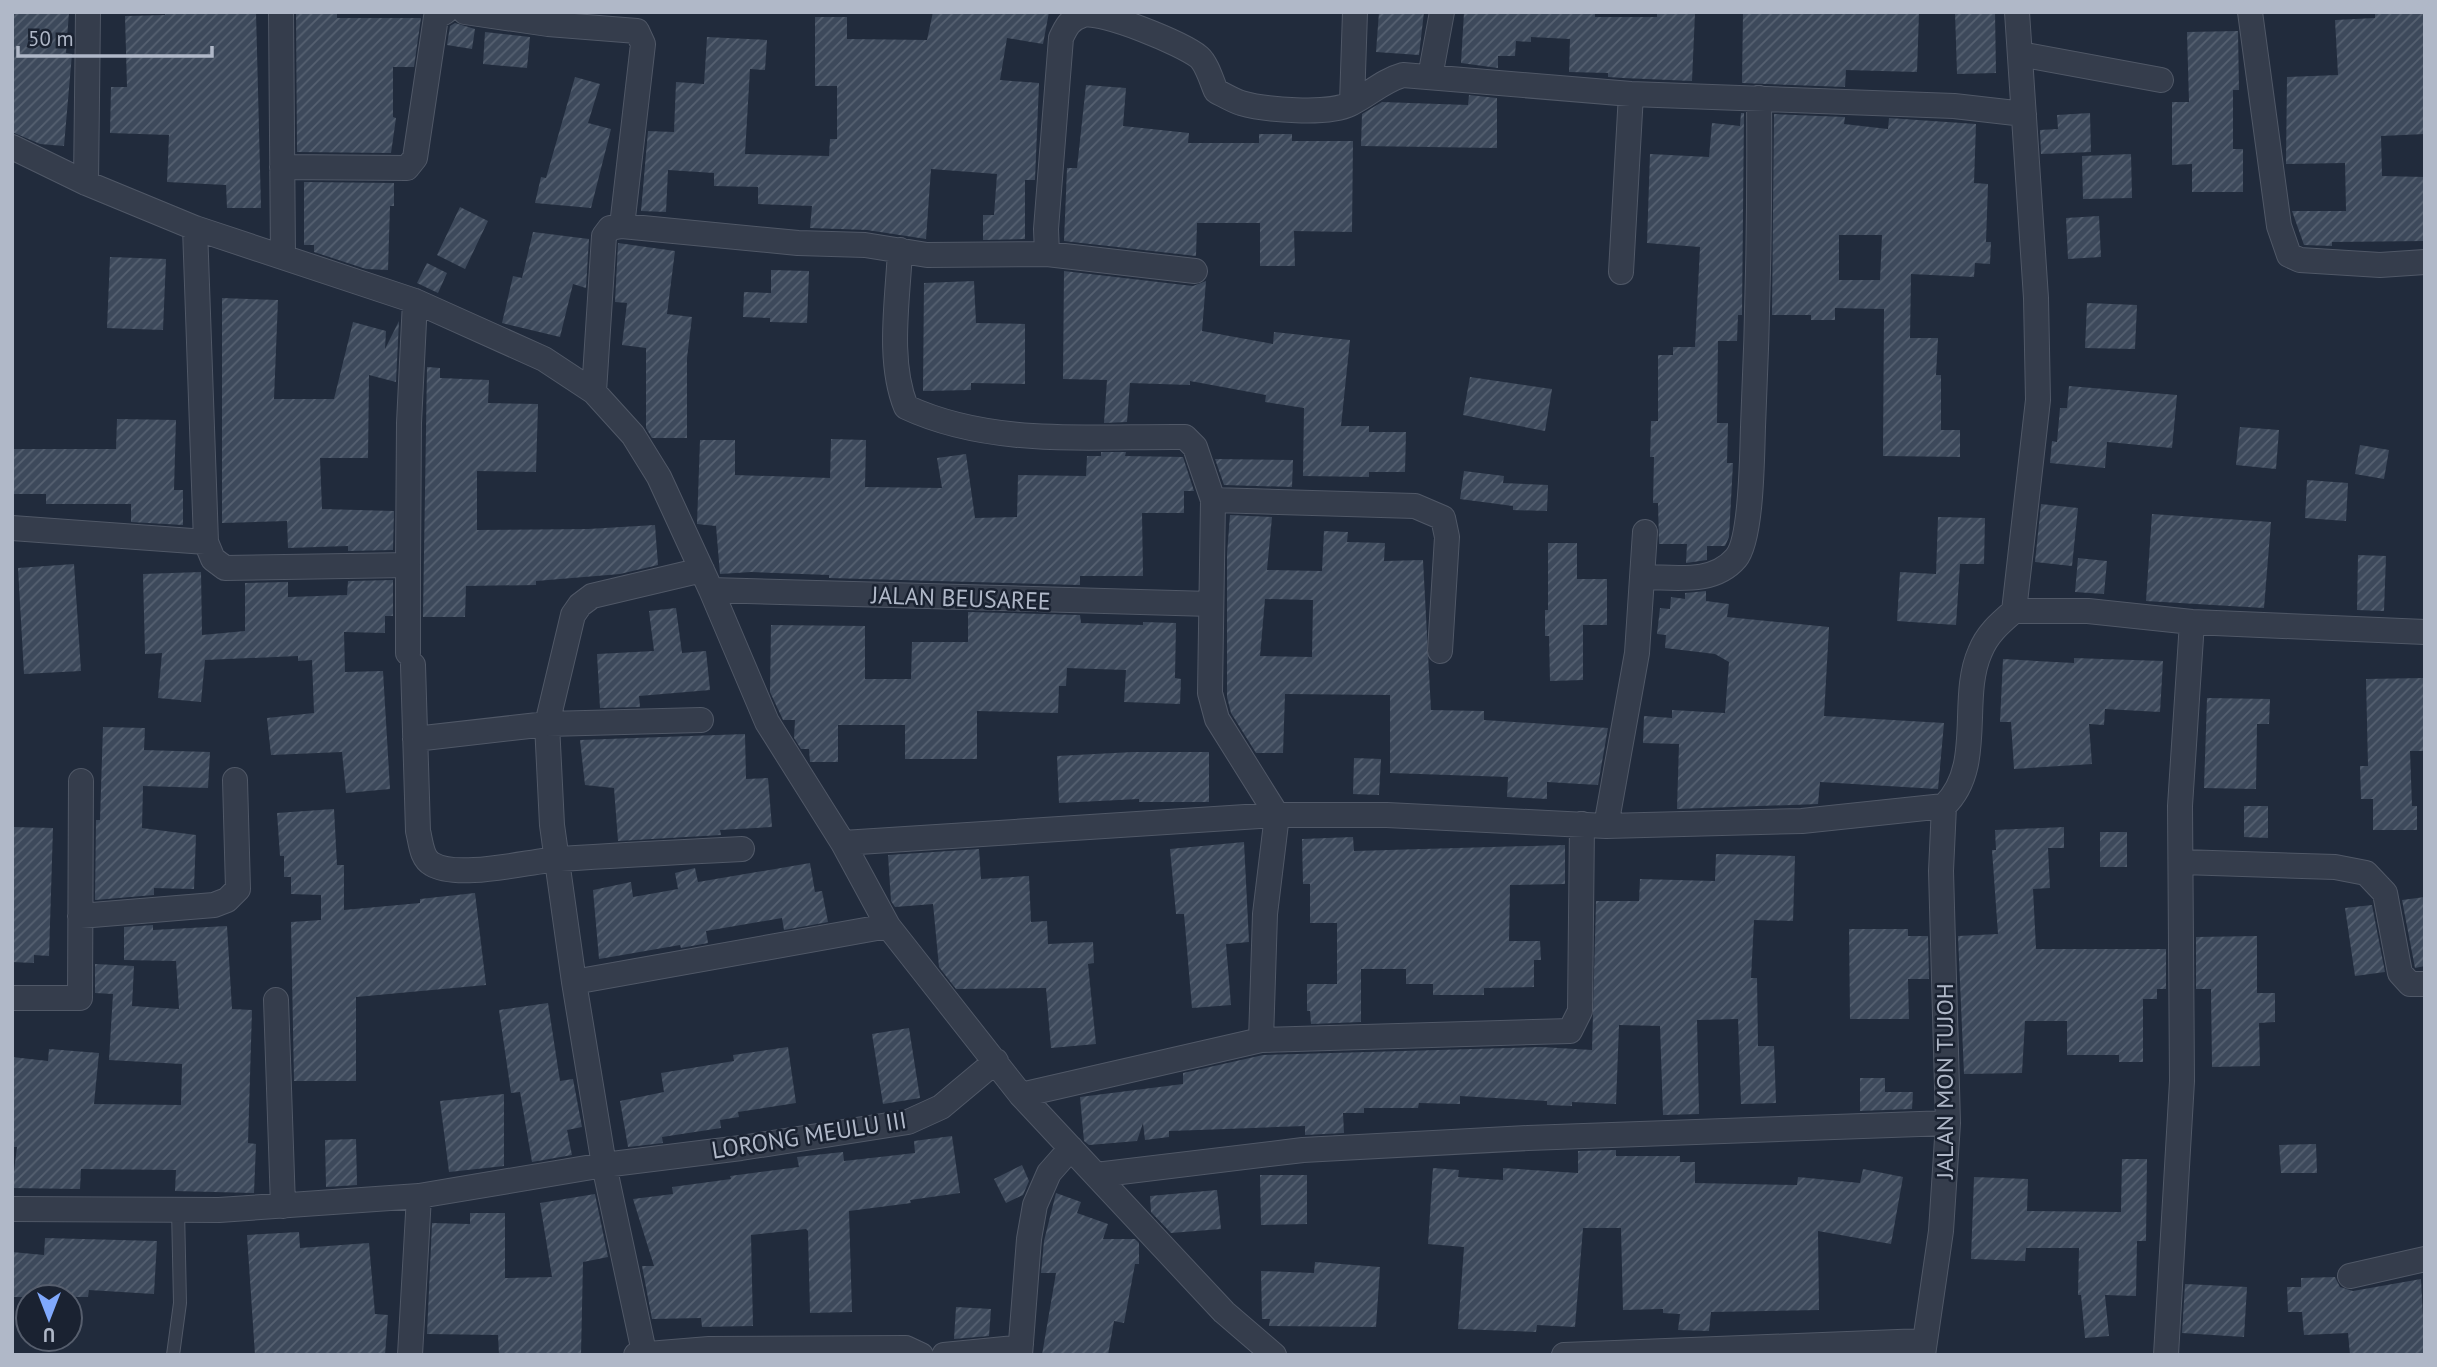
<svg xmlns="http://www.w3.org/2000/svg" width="2437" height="1367" viewBox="0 0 2437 1367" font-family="'PT Sans',sans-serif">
<defs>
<pattern id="building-hatch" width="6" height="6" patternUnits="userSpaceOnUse" patternTransform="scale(1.75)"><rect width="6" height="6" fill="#3d495b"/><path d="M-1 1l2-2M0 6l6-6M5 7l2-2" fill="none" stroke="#566171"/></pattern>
</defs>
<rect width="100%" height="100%" fill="#212b3c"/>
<path fill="url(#building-hatch)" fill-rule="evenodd" d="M12 12H69L66 53 72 54 64 146 40 144 12 132Z
M165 12H256L261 208H227L226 185 167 182 169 135 110 133 111 87H127L125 16 165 15Z
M296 12H337V18H421L414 67H393V117L396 118 391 153 297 152Z
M933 12H1049L1043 44 1007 38 1000 80 1039 83 1035 180H1025V239L983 240V215H994L997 174 931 169 926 239 867 230 810 228 812 206 758 204V187L714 186V173L668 170 666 212 641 211 648 131 674 132 676 82 704 84 707 37 767 40 765 70 750 69 745 154 829 156 830 139H837V86H815V17H847V39L927 40Z
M1379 12H1424L1419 55 1376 52Z
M1464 12H1595V17H1657V13H1695L1692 81 1623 78 1608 77V73L1569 72 1570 39 1531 37V42L1516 41 1515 56H1498V68L1461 63Z
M1743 12H1919L1917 72 1846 70 1845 87 1742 83Z
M1955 12H1995L1996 73 1957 74Z
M2375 12H2425V134L2381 136 2382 176 2425 177V241L2332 242V246L2304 245 2292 211H2346L2345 163 2286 164 2287 77 2338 75 2335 20 2375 18Z
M455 23 475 29 472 49 447 45 450 26Z
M2238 31 2239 90H2233V149H2243V192H2192V164L2172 165V102H2189L2187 32Z
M485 32 530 37 527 68 483 64Z
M575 77 600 84 588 123 611 129 591 208 535 203 541 177 546 178Z
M1086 85 1126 88 1123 126 1189 133 1188 143H1259V134H1292V141H1353L1352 232 1294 231 1295 266H1260V223H1197L1196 256 1064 241 1067 168H1077Z
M1469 95 1497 98V148L1361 146 1362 114 1382 102 1468 105Z
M1741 113H1744L1742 315H1738L1737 341H1718L1717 423H1728L1727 463H1733L1729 537 1725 546H1707V560L1686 563 1687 544H1659L1658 503H1653L1654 457H1650L1651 421H1658V355H1673V347H1695L1700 247 1647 243 1650 154 1709 157 1712 123 1740 126Z
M2090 113 2091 152 2041 154 2040 130 2058 129 2057 115Z
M1774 114 1845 117 1844 124 1888 129 1889 118 1976 124 1974 183 1988 184 1986 242H1991L1990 264 1975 263 1974 277 1911 274 1910 338H1938L1936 375H1941V430H1960V457L1883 456 1884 309 1835 308V320H1811V315H1772ZM1839 235H1882L1880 280H1839Z
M2131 154 2132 198 2083 199 2082 156Z
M304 182 394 183V206H390L388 270 366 269 314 252V245H304Z
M460 207 488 221 465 269 437 255Z
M2099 216 2101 257 2068 259 2066 218Z
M533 232 589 239 586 288 573 284 560 337 502 323 513 276 522 278Z
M618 243 675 251 667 314 692 317 687 358V438H652L646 428V348L622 345 627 303 615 302Z
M110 257 166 259 163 330 107 328Z
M427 263 447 273 438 293 417 283Z
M771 270 809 271 807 323 770 322V318L743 317 744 292 771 293Z
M1064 271 1193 286 1206 281 1202 331 1273 344 1274 332 1350 340 1341 426H1369V432H1406L1405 472H1369V477L1303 476 1304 408 1265 402 1266 395 1190 381V385L1130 383 1127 422 1104 423 1107 380 1063 379Z
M974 281 976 323 1025 324V384L971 383V390L923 391 924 283Z
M222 298 278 300 274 399H334L353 322 386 331 385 349 399 321 396 382 369 375 368 458H320L322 509 394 511 393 550 348 551V546L288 548 287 521 222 523Z
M2087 303 2137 305 2135 349 2085 348Z
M427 367 440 368V378L489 380 488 403 538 404 536 472 477 471V530L588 529 655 525 658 565 620 574 536 581V585L466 586 465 617H423Z
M1470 377 1552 389 1545 431 1463 415Z
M2069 386 2177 395 2172 448 2107 442 2105 468 2050 463 2052 441 2057 442 2060 408H2067Z
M117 419 176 420 174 490H183V525L131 522V504H46V494H12V449H116Z
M2240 427 2279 430 2276 469 2236 465Z
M831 439 866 440 865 487 942 488 937 458 966 454 975 518 1017 517 1018 475 1086 476 1087 456H1101V452H1126L1125 456 1183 457 1194 491H1184V513H1142L1143 576H1080V585L829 578V575L751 572 720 574 716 526 697 524 700 440H735V475L830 478Z
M2360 445 2389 450 2384 479 2355 474Z
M1215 459 1293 460 1292 487 1224 485Z
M1464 471 1504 476 1503 483 1548 485 1547 511 1513 510V506L1460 499Z
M2307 480 2348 483 2346 521 2305 518Z
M2041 504 2078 508 2072 566 2035 562Z
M2152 514 2271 522 2264 608 2146 601Z
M1230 515 1272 517 1267 570 1322 571 1324 531 1348 532 1347 542 1385 543 1384 561 1423 560 1431 710 1484 711V720L1608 728 1598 785 1547 782V799L1507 797 1508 777 1390 773V695L1285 694 1283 753H1256L1231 713 1227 697V554ZM1265 599 1313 600 1312 657 1260 656Z
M1938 517 1985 518 1984 564H1960L1956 625 1897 621 1900 572 1936 574Z
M1548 543H1577V579H1607V625H1583V680L1550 681 1549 636H1545V610H1548Z
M2358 555 2386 556 2384 611 2357 610Z
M2078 558 2107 561 2104 594 2075 592Z
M74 564 81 671 24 674 18 568Z
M201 572 202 635 245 631V583L288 582V597L347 595 348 581 393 580V616H385V633L344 632 345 672 383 671 390 789 346 793 342 752 271 755 267 718 314 713 312 660 298 661V656L205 660 201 702 158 698 162 653 145 654 143 574Z
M1706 591V601L1729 604 1727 617 1829 627 1824 716 1944 723 1938 789 1820 782 1818 804 1677 809 1679 744 1643 743 1644 716 1672 718V710L1725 713 1729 662 1715 654 1665 648 1666 635 1657 634 1660 608 1670 609 1671 597 1685 599V593Z
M676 608 682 653 706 651 710 690 639 696 640 707 600 708 597 654 654 651 649 611Z
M968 612 1080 615 1081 623 1143 625V622L1176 623 1175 678 1181 679 1180 704 1124 702 1126 670 1067 668 1066 686H1059L1058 713 977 711V759H905V725H838V762H810L809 749H801L794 738 795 720H783L770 692 771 625 865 626V679H911L912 642H968Z
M2074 658 2163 661 2160 712 2105 709 2104 725 2089 724 2092 764 2014 769 2011 722H2000L2003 659 2074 663Z
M2424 678 2425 751H2410L2412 806H2417V830H2373V799H2361L2360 766H2368L2366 679Z
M2207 698 2270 699 2269 724H2257L2256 789 2204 788Z
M103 727 145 728 144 750 210 752 208 788 143 786 142 828 196 835 194 889 154 888V895L95 900 96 820H100Z
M745 734 746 779 768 778 772 827 720 830 721 835 618 841 614 788 585 785 580 740Z
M1133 752H1209V802H1139V799L1059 803 1057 756Z
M1354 758 1381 759 1379 795 1353 794Z
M2244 806H2268V838L2244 837Z
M334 809 337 865H344V910L420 903V899L475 893 486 985 356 997V1081H294L291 922 321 920V895L291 894V877H284V856H280L277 813Z
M12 827 53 828 49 956 34 955V963L12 962Z
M2064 827V848H2048L2050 888 2033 889 2036 949H2166V989H2157V999H2143V1062H2119V1055H2067V1021H2025L2022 1073 1964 1074 1958 936 1998 934 1992 850H1996L1995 830Z
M2100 832H2127V867H2100Z
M1353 837 1354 851 1565 845V884L1510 885 1509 941H1540L1541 960H1534V987L1484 988V995H1433V984H1406V969H1361V1022L1311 1024 1310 1011H1307V984H1337V923H1310V884H1303L1302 839Z
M1244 842 1249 942 1226 944 1231 1005 1192 1008 1184 914H1176L1170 849Z
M979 849 981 879 1029 876 1031 922 1047 921 1048 944 1093 942 1094 963 1088 964 1096 1044 1051 1048 1046 988 956 989 939 967 933 904 895 907 891 901 888 855Z
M1716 854 1795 856 1793 921 1754 920 1751 978H1757L1758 1046H1774L1776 1103 1741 1104 1738 1019 1697 1020 1699 1114 1663 1115 1660 1026 1619 1025 1616 1104 1572 1102V1106L1547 1105V1101L1460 1096V1104L1419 1103 1418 1108H1364V1113H1343L1344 1133 1305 1135V1126L1227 1129 1169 1131V1137L1145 1140 1143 1123 1137 1141 1089 1145 1084 1141 1080 1097 1183 1084V1073L1263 1055 1541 1047 1592 1050 1596 901H1639L1640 879 1715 881Z
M810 863 815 892 822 891 828 922 784 930 782 918 706 931 708 943 681 948 680 945 599 959 593 890 631 882 633 897 678 889 675 873 695 868 698 882Z
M2425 897V966L2415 968 2402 900Z
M2372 905 2385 972 2355 976 2345 908Z
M153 925V930L227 926 232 1009 252 1010 248 1143 256 1144 254 1193 175 1191 176 1170 81 1169 80 1189 12 1188 17 1147H12V1057L48 1061 49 1049 99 1053 94 1104 181 1105 182 1064 109 1060 113 994 95 993V964L134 966 132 1006 179 1009 176 961 124 960V927Z
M1849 929H1908V936H1928L1929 979H1908L1909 1019H1850Z
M2257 936V993H2275V1022L2259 1023 2260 1066 2212 1067 2211 989H2196V937Z
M548 1003 560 1081 573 1079 582 1127 567 1130 572 1155 532 1162 520 1092 511 1093 499 1010Z
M909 1028 920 1098 883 1104 872 1034Z
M788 1047 796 1103 738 1112 739 1117 720 1120 721 1128 662 1137 663 1143 628 1147 620 1101 664 1092 661 1073 734 1061 733 1055Z
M1860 1078H1885V1092H1913L1912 1109 1860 1111Z
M504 1094V1166L449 1172 440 1101Z
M952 1136 960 1193 910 1200 911 1203 849 1211 852 1312 810 1313 808 1231 806 1229 751 1235 753 1326 702 1327 701 1318 652 1319 642 1266H654L633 1199 673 1194 672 1187 731 1179 730 1176 799 1167 797 1157 843 1152 844 1161 915 1153 914 1141Z
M356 1139 357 1185 326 1187 325 1140Z
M2316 1144 2317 1173H2281L2279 1145Z
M1616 1150V1156H1680V1162H1695V1183L1797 1185 1798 1177 1860 1183 1863 1169 1903 1177 1891 1244 1818 1231 1819 1310 1711 1312 1709 1331 1678 1330 1680 1314 1663 1313V1309L1623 1310 1621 1228H1583L1575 1327 1537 1325 1536 1332 1458 1329 1464 1247 1428 1244 1433 1168 1459 1170 1458 1177 1503 1180V1168L1578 1173V1151Z
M2122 1159H2147L2146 1241H2137L2136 1296 2105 1295 2109 1336 2085 1338 2081 1295H2078L2079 1248H2026L2025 1261 1971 1259 1974 1177 2028 1179 2027 1211 2121 1212Z
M1022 1165 1029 1181 1023 1195 1006 1203 994 1179Z
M1260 1175H1307V1224L1261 1225Z
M1217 1190 1221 1229 1171 1233 1151 1212 1150 1196Z
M1056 1193 1081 1202 1077 1213 1108 1224 1103 1239H1135L1139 1243V1264H1135L1124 1323 1114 1321 1108 1355H1042L1056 1273H1041L1044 1241Z
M595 1194 608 1257 583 1262 581 1355H499L498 1335 427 1334 432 1223 470 1224V1213H505V1278L552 1277 540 1203Z
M299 1232 300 1248 369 1243 375 1314 388 1315 385 1355H255L247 1235Z
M45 1238 157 1241 154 1294 89 1290 88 1297H12V1252L44 1255Z
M1315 1262 1380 1267 1376 1327 1269 1326 1270 1319H1262L1261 1271 1314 1273Z
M2335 1277 2340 1287 2353 1291 2421 1279 2425 1355H2350L2348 1333 2304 1335 2302 1312H2288L2287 1287H2301V1278Z
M2185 1284 2247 1287 2244 1337 2182 1333Z
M956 1307 991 1309 989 1336 954 1339Z"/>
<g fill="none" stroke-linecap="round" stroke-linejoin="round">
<defs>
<path id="service" d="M173 1355 180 1303 178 1209"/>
<path id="minor" d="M281 12 283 257
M465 12 548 24 637 31 643 44 622 226
M2250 12 2279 226 2289 255 2300 260 2380 265 2425 262
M2020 54 2161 80
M1430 77 1442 12
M1352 103 1355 12
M12 147 86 183 195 228 415 301 544 359 594 392 633 435 659 477 711 590 767 722 843 843 888 926 1021 1095 1224 1312 1274 1355
M282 167 407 168 415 158 436 17 445 12
M86 183 88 12
M195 228 206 542 213 559 225 568 408 565 409 423 415 301
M900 250C898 299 887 360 906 407 992 447 1092 436 1185 437L1195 447 1213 500 1210 693 1217 719 1277 815 1265 914 1261 1040 1021 1095
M1047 254 1195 271
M1621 272 1631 94
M594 392 604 236 610 228 622 226 798 243 865 245 927 255 1047 254 1046 229 1061 38C1066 27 1070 19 1083 15 1102 10 1183 44 1199 57 1207 64 1212 82 1216 91 1224 95 1232 100 1241 103 1265 110 1328 115 1350 104 1369 95 1382 81 1403 75L1631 94 1954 106 2024 114
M1213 500 1415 506 1443 518 1447 537 1440 651
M12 528 206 542
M408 565V653
M1642 577C1675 577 1713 585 1736 558 1752 539 1752 454 1753 427 1758 317 1760 208 1759 98
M711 590 1211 604
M2014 611 2038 400 2036 298 2017 12
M413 665 418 831C421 842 421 858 432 864 458 880 529 861 560 859 620 855 681 852 742 849
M415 739 547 724 701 720
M1606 826 1637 653 1645 532
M843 843 1277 815H1387L1606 826 1802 821 1944 806C1985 767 1959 699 1980 652 1987 634 2000 623 2014 611H2088L2192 622 2425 632
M2182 862 2335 867 2366 873 2385 893 2400 973 2410 984H2425
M80 916 214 905 227 900 238 889 235 780
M574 982 888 926
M12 998H80L81 781
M276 1000 283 1206
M1261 1040 1570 1031 1580 1011 1582 824
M1096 1175 1303 1150 1528 1138 1948 1123
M12 1209 219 1210 419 1196 604 1165 741 1148 908 1122 941 1107 996 1061
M2350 1276 2425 1259
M644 1352 604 1165 574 982 552 825 547 724 573 615 580 605 592 596 702 570
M410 1355 419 1196
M636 1355 709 1349 906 1348 921 1355
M944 1355 1015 1348 1021 1344
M1020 1355 1029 1239 1035 1205 1049 1173 1071 1148
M1564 1355 1923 1341
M1923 1355 1941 1231 1948 1123 1941 871 1944 806
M2166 1355 2182 1081 2180 806 2192 622"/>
</defs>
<use href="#service" stroke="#505867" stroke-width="14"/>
<use href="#minor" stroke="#505867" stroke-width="26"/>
<use href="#service" stroke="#353d4c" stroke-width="12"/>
<use href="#minor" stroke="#353d4c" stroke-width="24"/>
</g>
<g text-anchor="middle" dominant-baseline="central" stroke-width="5" stroke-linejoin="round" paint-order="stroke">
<g font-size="24" fill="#b0b8c8" stroke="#1a2231">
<text transform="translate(961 598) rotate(2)">JALAN BEUSAREE</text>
<text transform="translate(1944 1081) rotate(-90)">JALAN MON TUJOH</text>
<text transform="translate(809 1135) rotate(-9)">LORONG MEULU III</text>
</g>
</g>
<rect width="2437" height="1367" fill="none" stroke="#b0b8c8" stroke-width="28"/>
<g transform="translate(49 1318) rotate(180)"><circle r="33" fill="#1a2231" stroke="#565e6d" stroke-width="2"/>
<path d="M0-5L12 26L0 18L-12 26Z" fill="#80a9fd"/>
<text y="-10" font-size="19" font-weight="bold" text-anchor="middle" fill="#b0b8c8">U</text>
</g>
<path d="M18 46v10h194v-10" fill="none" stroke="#b0b8c8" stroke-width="3.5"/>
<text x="28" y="46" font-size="21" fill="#b0b8c8" stroke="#1a2231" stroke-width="5" paint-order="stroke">50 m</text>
</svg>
